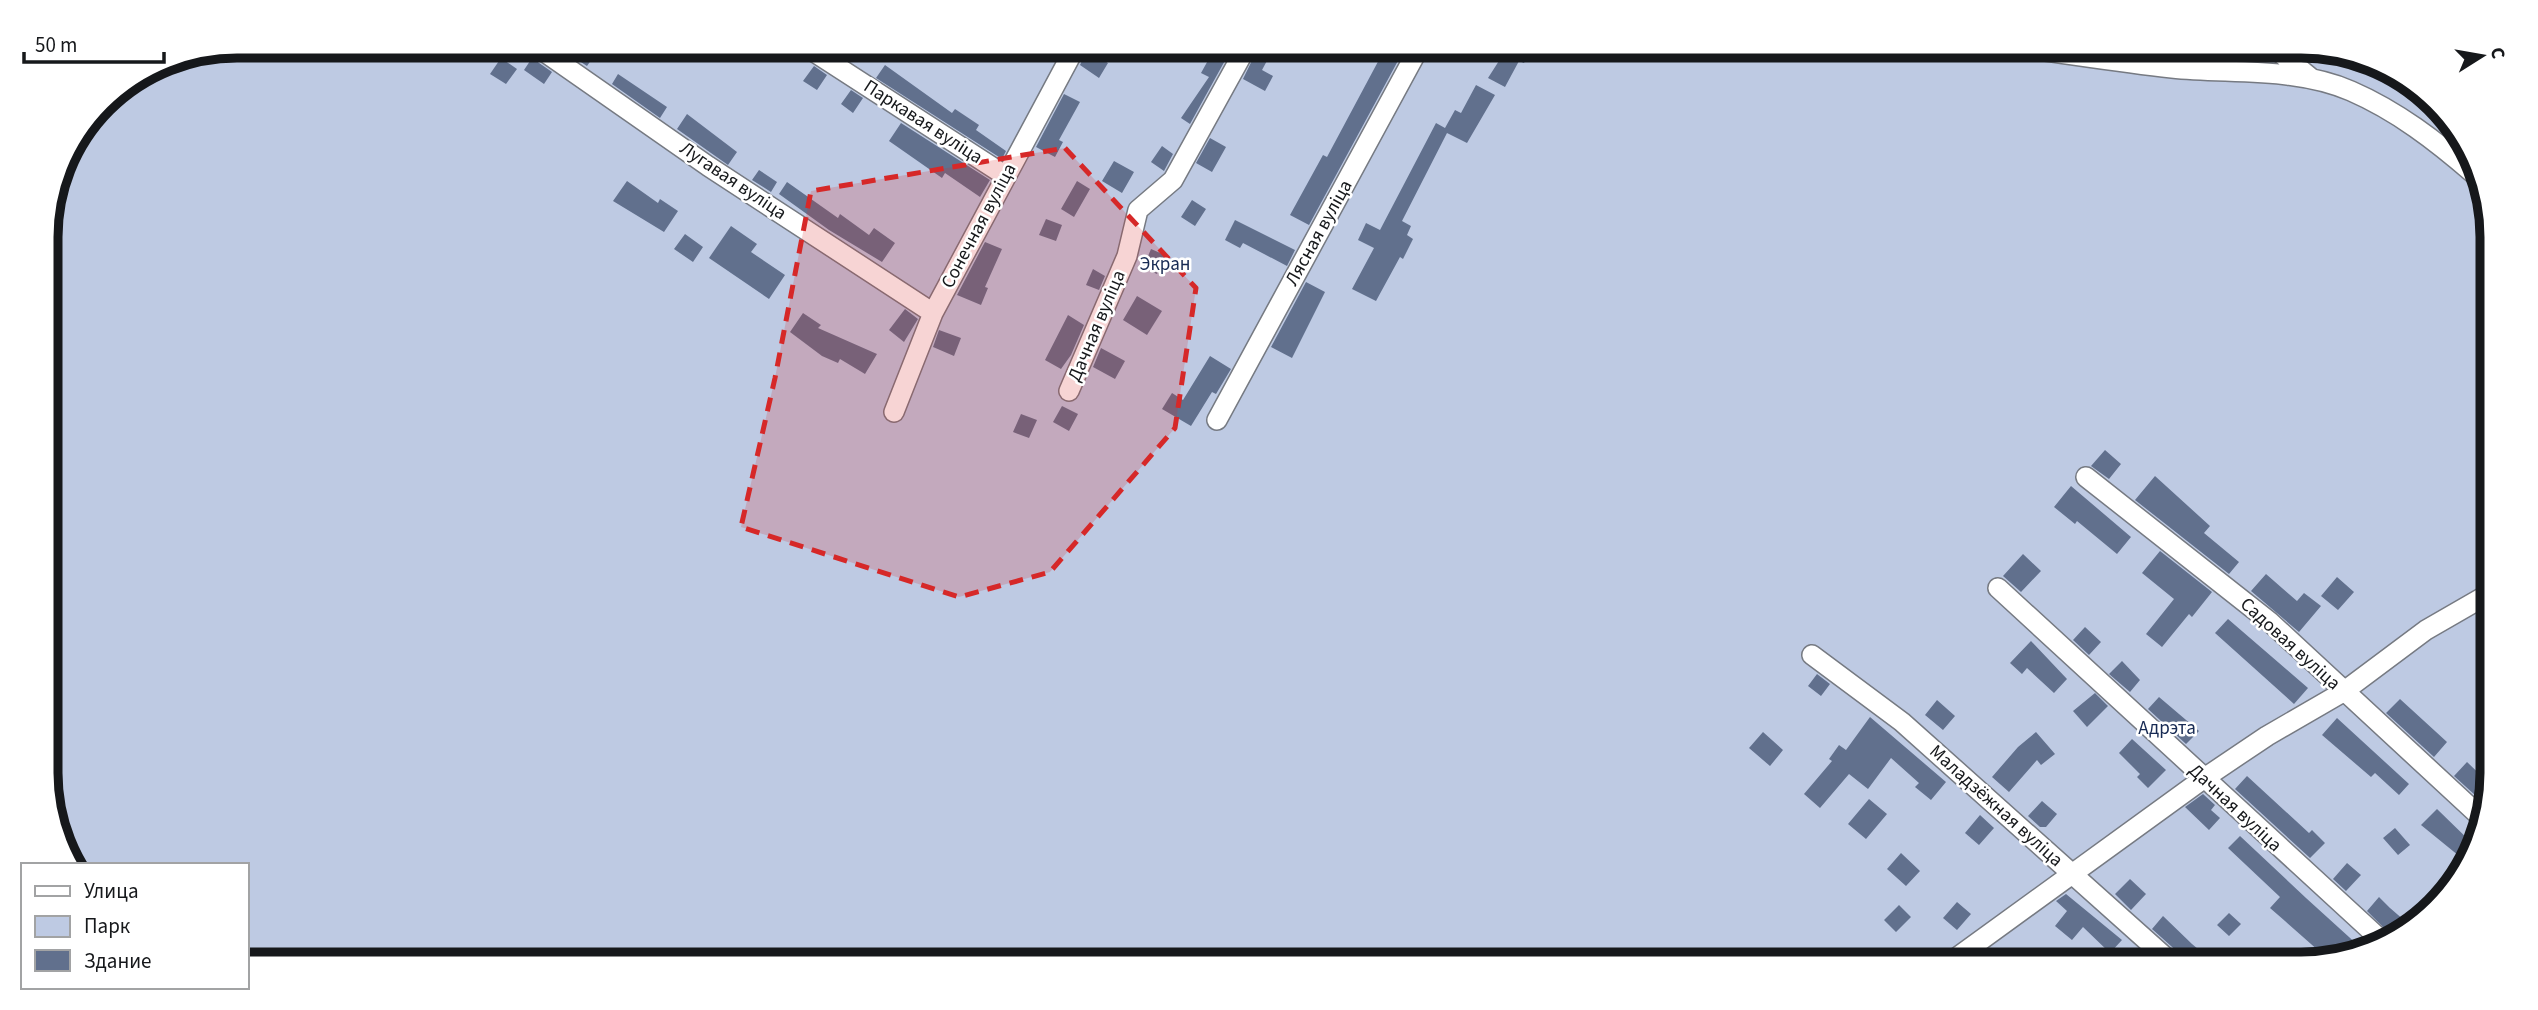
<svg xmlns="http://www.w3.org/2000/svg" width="2538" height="1010" viewBox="0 0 2538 1010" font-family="'Source Sans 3',sans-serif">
<rect width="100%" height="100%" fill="#dde2eb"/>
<path fill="#becae3" d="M237 46H2301L2363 56 2445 111 2491 211 2492 773 2482 835 2417 925 2313 964H247V865H76L49 810 46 224 65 152 110 93 164 60Z"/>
<path fill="#61708d" d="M577 46 594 56 587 66 570 55Z
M827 46H860L850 60Z
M1216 46H1233L1190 124 1181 118 1209 77 1201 73Z
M1259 46H1275L1262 70 1273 76 1265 91 1243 79Z
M1361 46H1406L1309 225 1290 215 1323 155 1327 157 1381 56Z
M1490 46H1533L1524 63 1519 61 1505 87 1488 78 1504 53Z
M1087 50 1108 63 1099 78 1080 65Z
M501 58 517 69 506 84 490 74Z
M532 58 552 72 544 84 524 70Z
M885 65 952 113 955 109 979 125 976 130 1006 151 1002 159 876 78Z
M814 66 827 75 817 90 803 81Z
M618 74 667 107 660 118 612 84Z
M1476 85 1495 95 1467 143 1447 133 1402 221 1411 226 1407 235 1413 239 1403 259 1400 257 1376 301 1352 289 1374 248 1358 240 1366 223 1380 230 1436 123 1445 128 1455 110 1461 113Z
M851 90 863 98 853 113 841 104Z
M1064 94 1080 102 1059 140 1063 142 1055 157 1036 147Z
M687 114 737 152 728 165 677 129Z
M901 123 990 180 980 197 945 173 942 178 889 141Z
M1210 138 1226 147 1212 172 1196 163Z
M1162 146 1173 154 1164 171 1151 162Z
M1114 161 1134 172 1122 193 1102 181Z
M759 170 777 182 771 192 752 180Z
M627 181 658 203 660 199 678 211 664 232 613 201Z
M1077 181 1090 189 1074 217 1061 209Z
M787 182 838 218 840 214 869 235 874 228 895 243 882 262 829 230 779 194Z
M1192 200 1206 209 1195 226 1181 217Z
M1046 219 1062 225 1056 241 1039 235Z
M1235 220 1295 250 1287 266 1243 243 1240 248 1225 240Z
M731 226 757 244 751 252 785 275 769 299 709 258Z
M685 234 703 247 693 262 674 249Z
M985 242 1002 249 985 287 988 288 981 305 957 295Z
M1151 249 1165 255 1157 274 1143 268Z
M1093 269 1105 276 1099 290 1086 285Z
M1306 282 1325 292 1292 358 1271 347Z
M1137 296 1162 311 1147 335 1123 320Z
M905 309 918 319 904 342 889 330Z
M803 313 821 325 818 328 877 354 865 374 840 359 838 363 822 356 790 332Z
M1068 315 1084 325 1071 355 1061 369 1045 360Z
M939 330 961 338 954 356 933 347Z
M1101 348 1125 361 1115 379 1093 367Z
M1210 356 1231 369 1216 394 1212 392 1191 426 1162 409 1172 393 1183 400Z
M1062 406 1078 414 1069 431 1053 422Z
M1021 414 1037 420 1029 438 1013 432Z
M2105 450 2121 464 2109 479 2091 466Z
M2155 476 2210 526 2204 533 2239 562 2229 574 2135 500Z
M2071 486 2131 537 2117 554 2077 521 2075 524 2054 507Z
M2160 551 2212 592 2192 617 2189 614 2162 647 2146 634 2174 599 2142 573Z
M2023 554 2041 571 2021 592 2003 576Z
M2266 574 2297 601 2304 593 2321 606 2299 632 2251 591Z
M2337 577 2354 592 2338 610 2321 596Z
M2228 619 2308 688 2294 704 2215 633Z
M2085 627 2101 642 2089 655 2073 640Z
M2031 641 2067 679 2054 693 2027 668 2022 674 2010 663Z
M2122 661 2140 680 2130 692 2109 674Z
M1817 674 1830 684 1821 696 1808 686Z
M2095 693 2108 706 2087 727 2073 711Z
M2159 697 2199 731 2186 744 2148 709Z
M2400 699 2447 742 2434 757 2386 713Z
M1937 700 1955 716 1943 730 1925 715Z
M1870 717 1946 782 1931 800 1915 787 1919 783 1891 758 1868 789 1849 774 1820 808 1804 794 1832 761 1829 759 1839 745 1846 750Z
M2337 718 2409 784 2399 795 2375 773 2371 777 2322 735Z
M1763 732 1783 750 1770 766 1749 748Z
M2036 732 2055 754 2041 765 2037 760 2009 792 1992 777 2018 747Z
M2132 739 2166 770 2148 788 2137 777 2140 774 2119 753Z
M2467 762 2491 785 2487 806 2454 776Z
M2247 776 2309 833 2312 830 2325 843 2310 858 2235 789Z
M2203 794 2215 805 2211 810 2220 818 2209 830 2185 807Z
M1869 799 1887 814 1866 839 1848 824Z
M2042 801 2057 814 2046 827H2040L2028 816Z
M2437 809 2475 846 2464 860 2421 825Z
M1980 815 1994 828 1979 845 1965 833Z
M2395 828 2410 845 2398 855 2383 838Z
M2240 836 2306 898 2360 947 2328 959 2285 921 2270 908 2280 897 2228 848Z
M1901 853 1920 871 1906 886 1887 869Z
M2347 863 2361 875 2346 891 2333 879Z
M2130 879 2146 894 2131 910 2115 894Z
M2066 894 2122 940 2110 953 2083 927 2072 940 2055 926 2067 911 2056 901Z
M2379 897 2390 908 2412 927 2391 935 2367 911Z
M1957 902 1971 914 1957 930 1943 918Z
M1899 905 1911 917 1896 932 1884 920Z
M2229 913 2241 924 2229 936 2217 925Z
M2163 916 2192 944 2216 964H2186L2181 955 2152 929Z"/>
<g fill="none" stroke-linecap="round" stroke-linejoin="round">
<defs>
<path id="minor" d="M536 46 708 166 933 313
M805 46 1006 176
M2009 46C2063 53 2117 62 2172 68 2230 74 2296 67 2351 91 2397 111 2436 141 2474 174
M2272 46 2311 78
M1069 391 1127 256 1138 210 1173 180 1247 46
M894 412 933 313 1076 46
M1217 420 1420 46
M2086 477 2270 622 2485 821
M1998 588 2380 939
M1812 655 1902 722 2173 964
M1948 964 2203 779 2267 736 2343 692 2426 630 2492 592"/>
</defs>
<use href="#minor" stroke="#767a82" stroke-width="22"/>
<use href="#minor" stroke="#fff" stroke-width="19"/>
</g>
<path fill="#d62828" fill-opacity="0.2" stroke="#d62828" stroke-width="5" stroke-dasharray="14 9" stroke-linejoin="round" d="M1065 148 1196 288 1175 428 1050 572 959 597 741 527 775 378 811 191Z"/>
<g text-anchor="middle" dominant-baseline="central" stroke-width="5" stroke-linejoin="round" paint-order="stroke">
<g font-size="19" fill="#16181b" stroke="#fff">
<text transform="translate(923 122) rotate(33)">Паркавая вуліца</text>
<text transform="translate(733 181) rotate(34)">Лугавая вуліца</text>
<text transform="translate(979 226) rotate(-62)">Сонечная вуліца</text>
<text transform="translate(1319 233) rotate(-61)">Лясная вуліца</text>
<text transform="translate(1097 326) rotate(-67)">Дачная вуліца</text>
<text transform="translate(2290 644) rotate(42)">Садовая вуліца</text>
<text transform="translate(1996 806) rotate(42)">Маладзёжная вуліца</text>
<text transform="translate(2235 808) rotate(43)">Дачная вуліца</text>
</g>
<g font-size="19" fill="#172a53" stroke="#fff">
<text x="1165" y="264">Экран</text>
<text x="2167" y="728">Адрэта</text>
</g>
</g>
<path d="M0 0H2538V1010H0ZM237 58H2301A179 179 0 0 1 2480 237V773A179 179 0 0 1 2301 952H237A179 179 0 0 1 58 773V237A179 179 0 0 1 237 58Z" fill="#fff" fill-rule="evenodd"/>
<path fill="none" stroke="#16181b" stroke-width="9" d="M237 58H2301A179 179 0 0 1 2480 237V773A179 179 0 0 1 2301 952H237A179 179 0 0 1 58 773V237A179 179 0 0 1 237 58Z"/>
<rect x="21" y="863" width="228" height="126" fill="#ffffff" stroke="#a2a3a4" stroke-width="2"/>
<rect x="35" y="886" width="35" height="10" fill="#ffffff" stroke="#a2a3a4" stroke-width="2"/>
<text x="84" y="898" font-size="21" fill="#16181b">Улица</text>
<rect x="35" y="916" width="35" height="21" fill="#becae3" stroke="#a2a3a4" stroke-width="2"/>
<text x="84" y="933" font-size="21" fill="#16181b">Парк</text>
<rect x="35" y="950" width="35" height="21" fill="#61708d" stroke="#a2a3a4" stroke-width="2"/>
<text x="84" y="968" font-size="21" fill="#16181b">Здание</text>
<g transform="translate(2482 56) rotate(79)" stroke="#ffffff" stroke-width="5" paint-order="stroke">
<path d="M0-5L12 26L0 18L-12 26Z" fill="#16181b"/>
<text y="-10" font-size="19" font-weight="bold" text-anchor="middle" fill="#16181b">С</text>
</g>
<path d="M24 52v10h140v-10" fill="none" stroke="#16181b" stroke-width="3.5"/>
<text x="35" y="52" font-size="21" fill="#16181b" stroke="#ffffff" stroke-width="5" paint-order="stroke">50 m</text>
</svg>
